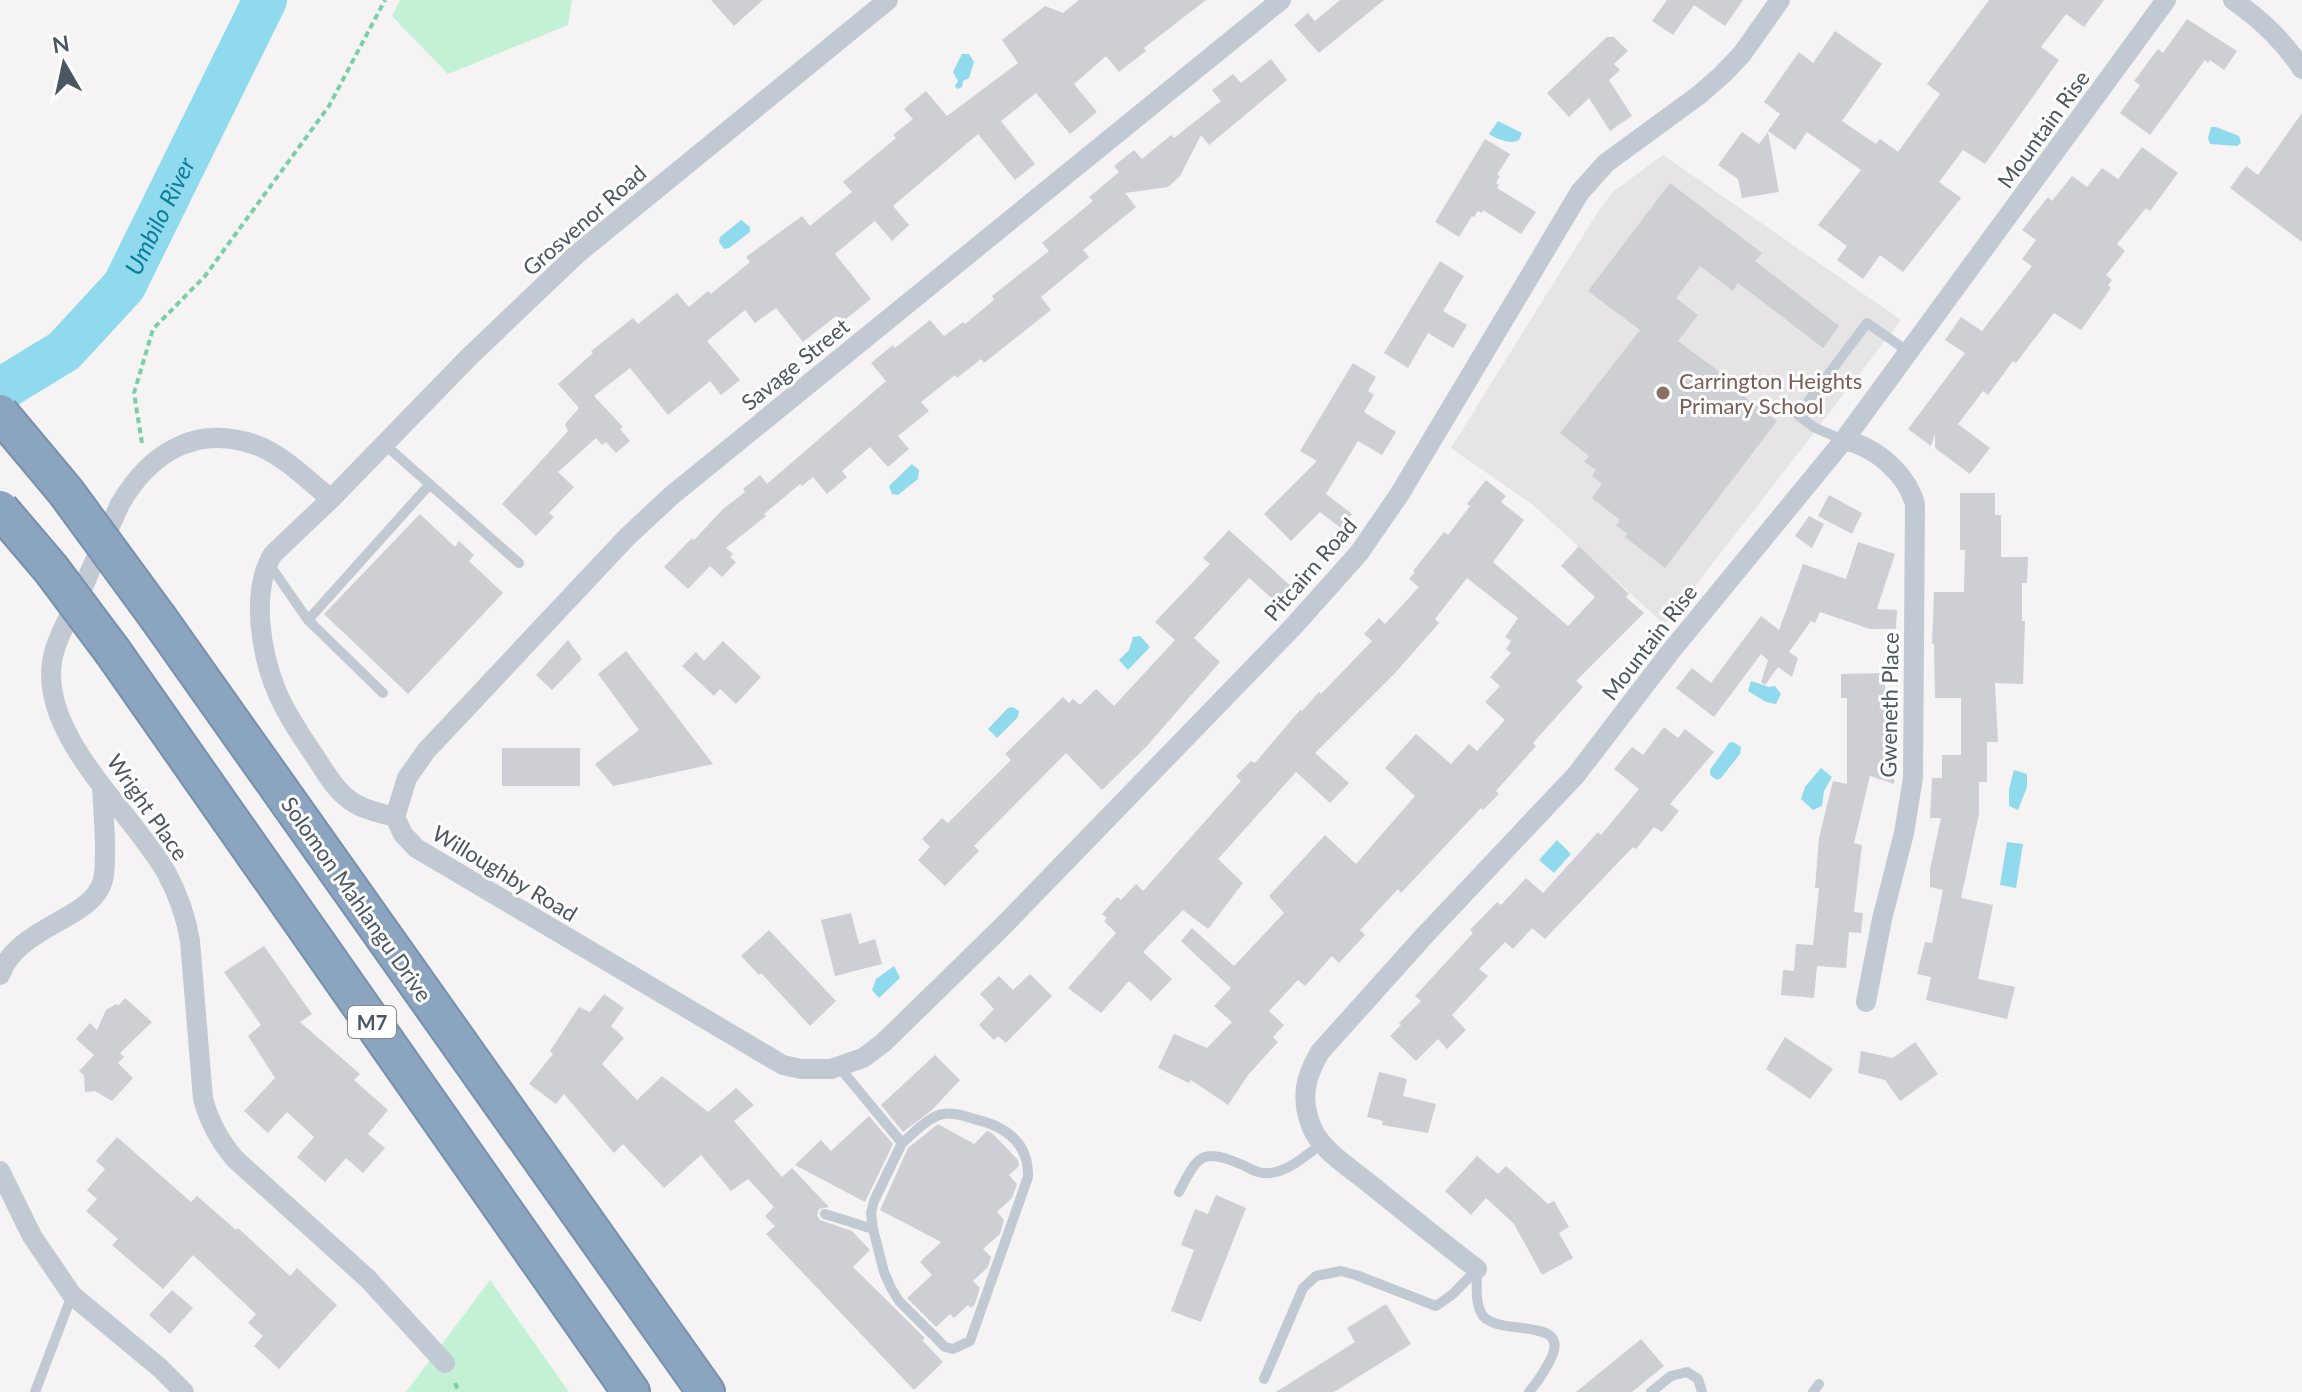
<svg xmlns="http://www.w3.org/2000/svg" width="2302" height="1392" viewBox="0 0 2302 1392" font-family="Lato,sans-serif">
<rect width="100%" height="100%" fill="#f5f3f3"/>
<path fill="#e6e4e5" d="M1663 155 1901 320 1665 625 1533 505 1451 448 1599 210 1614 191Z"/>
<path fill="#c3f1d5" d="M400 0H572L568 25 448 74 392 16Z
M490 1280 569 1392H406Z"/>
<path fill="#90daee" d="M962 54H969L974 62 969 78 963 81 962 87 957 89 955 86 958 81 953 72Z
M1498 121 1522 133 1519 140C1512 145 1496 139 1489 134Z
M2211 127H2216L2239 136 2241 143 2237 146 2210 144 2208 138Z
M741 220 750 227V232L729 248 724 249 719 242 720 237Z
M912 464 919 470 918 479 898 495 892 494 889 486Z
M1140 636 1150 647 1128 670 1119 660 1129 650 1133 637Z
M1751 681 1769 687 1775 686 1781 694 1776 704 1766 702 1748 691Z
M1013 707 1019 711 1018 717 997 738 988 729 1008 708Z
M1733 742 1741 747 1740 754 1721 778 1717 780 1710 775V770L1729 743Z
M1821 768 1832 777 1824 791 1822 806 1813 810 1801 799 1805 787Z
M2014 770 2027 774V787L2018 810 2009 806V789Z
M1557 840 1571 854 1554 873 1539 860Z
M2007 842 2023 844 2016 888 2000 885Z
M894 966 900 978 879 998 872 990 876 979Z"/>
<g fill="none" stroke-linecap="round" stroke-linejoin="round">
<path stroke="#90daee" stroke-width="44" id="s1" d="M0 390 64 351 124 286 265 0"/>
</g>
<path fill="#cdcfd5" d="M711 0H763L734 26Z
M1079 0H1206L1144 48 1146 51 1119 72 1106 56 1074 84 1097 112 1070 134 1036 93 1001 121 1035 164 1015 180 978 134 893 206 909 225 892 241 875 221 835 254 871 299 842 322 836 316 803 342 776 308 755 323 745 310 707 341 740 380 721 395 710 381 668 415 630 368 594 396 623 427 620 429 630 441 616 453 606 442 602 445 596 438 558 472 574 487 549 513 554 517 536 536 502 504 568 431 565 424 579 408 558 384 593 353 591 351 633 318 638 324 677 293 689 307 708 291 711 294 750 262 746 257 802 216 810 226 852 192 843 182 896 138 893 135 913 119 904 109 926 91 947 116 1018 63 1002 40 1045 6 1063 13Z
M1340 0H1384L1319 53 1294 25 1308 13 1315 21Z
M1667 0H1743L1725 26 1694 5 1673 35 1652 21Z
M1989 0H2104L2084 27 2066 14 2041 47 2059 60 1985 164 1963 150 1939 182 1961 198 1903 272 1880 255 1863 279 1837 260 1847 246 1818 225 1861 170 1807 132 1795 150 1768 131 1780 114 1764 102 1799 52 1813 63 1835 31 1882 64 1842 121 1876 144 1880 139 1898 152 1940 94 1927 84Z
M2187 19 2237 51 2224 70 2210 60 2208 63 2205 60 2150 135 2120 113 2140 85 2134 81 2158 49 2163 53Z
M1607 37H1614L1628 51 1614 64 1620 70 1609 80 1632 116 1610 131 1589 98 1569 117 1547 93Z
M1271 59 1287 80 1209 145 1201 135 1180 176 1168 187 1125 193 1136 207 1083 250 1089 257 1041 297 1051 310 984 363 981 359 957 378 955 375 921 402 929 411 898 436 909 449 888 467 870 447 842 471 847 477 827 494 813 477 802 486 800 484 764 514 766 516 726 548 733 554 730 557 736 562 722 577 710 566 688 589 664 567 692 538 694 540 723 509 745 492 743 489 760 475 767 484 886 381 871 363 893 345 895 348 930 320 944 336 963 322 965 324 994 300 992 296 1049 251 1042 243 1093 201 1089 197 1119 172 1114 166 1134 150 1142 159 1171 135 1174 138 1221 101 1212 90 1233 74 1241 83Z
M2302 113V242L2230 188 2246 166 2258 175Z
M1742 132 1759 144 1768 132 1779 192 1742 198 1738 179 1718 165Z
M1485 139 1510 154 1497 175 1500 176 1496 183 1499 185 1497 188 1536 212 1521 234 1483 210 1482 213 1478 211 1474 217 1472 216 1459 237 1435 222Z
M2142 147 2178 173 2150 211 2146 208 2117 244 2125 251 2106 275 2112 280 2108 285 2111 288 2081 330 2054 313 2016 363 2013 361 1988 395 1983 391 1958 424 1990 448 1970 474 1935 448V434L1931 446 1908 429 1965 353 1945 340 1961 317 1982 331 2032 266 2022 259 2036 240 2022 230 2048 197 2052 201 2072 176 2087 187 2102 168 2118 179Z
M1670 183 1762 253 1755 261 1839 326 1823 348 1738 283 1733 291 1700 266 1676 298 1698 315 1678 341 1729 379 1726 383 1777 421 1665 568 1625 537 1627 534 1616 525 1620 520 1592 498 1602 484 1592 476 1596 470 1584 462 1589 456 1560 433 1640 330 1588 291Z
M1440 261 1464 276 1443 311 1467 325 1453 348 1428 333 1408 368 1384 353Z
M1353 363 1376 377 1368 391 1374 395 1364 412 1396 432 1382 455 1358 441 1326 494 1352 514 1341 528 1320 512 1291 541 1264 514 1317 461 1300 451Z
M1486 480 1506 496 1501 502 1524 520 1493 562 1568 626 1595 597 1561 566 1579 546 1629 594 1626 597 1644 613 1576 681 1583 687 1533 743 1536 746 1496 791 1499 794 1483 810 1481 808 1401 893 1398 889 1360 930 1365 935 1339 963 1332 956 1305 986 1298 980 1269 1011 1284 1025 1273 1037 1278 1042 1248 1075 1228 1105 1191 1080 1189 1083 1158 1068 1174 1034 1207 1048 1232 1022 1214 1006 1231 988 1181 941 1192 928 1234 966 1284 913 1269 896 1325 835 1356 864 1415 796 1385 768 1416 734 1451 764 1469 744 1477 751 1505 720 1485 702 1500 686 1490 677 1511 653 1506 649 1511 641 1505 637 1518 618 1467 578 1435 619 1439 623 1396 672 1315 753 1349 783 1330 803 1296 772 1218 859 1243 883 1208 929 1183 910 1143 952 1172 979 1151 1001 1129 981 1101 1013 1068 988 1116 933 1104 921 1107 918 1102 914 1117 897 1121 900 1136 884 1143 891 1241 781 1236 776 1251 761 1255 763 1300 710 1302 711 1319 692 1321 694 1372 641 1364 634 1379 618 1385 624 1419 587 1409 579 1415 572 1413 571 1444 532 1448 535 1470 506 1467 504Z
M1960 493H1995V515H2001V557H2028L2027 583H2022V621H2025L2023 684 1995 683 1998 742H1987V782H1979V814L1961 898 1993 905 1978 979 2015 987 2007 1019 1926 1000 1931 977 1917 974 1925 942 1932 943 1943 890 1930 887V869L1941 818H1930L1932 778H1942V755H1961V698H1935L1934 644H1932L1934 592H1964L1965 550H1960Z
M1829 495 1862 513 1852 534 1818 516Z
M420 514 455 547 459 541 474 555 469 561 503 593 408 694 324 614Z
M1809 516 1824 524 1812 548 1795 536Z
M1229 530 1293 588 1278 604 1249 578 1194 638 1220 662 1146 747 1102 790 1066 753 974 846 979 851 945 886 918 860 930 847 922 839 942 818 948 823 1011 760 1005 754 1063 697 1069 703 1073 699 1080 705 1096 689 1114 706 1175 640 1155 622 1210 564 1203 558Z
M1858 542 1895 554 1877 609 1897 610 1896 629H1870L1820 612 1815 623 1811 621 1789 652 1798 658 1792 677 1778 667 1765 685 1761 682 1768 660 1761 654 1714 717 1676 688 1692 668 1711 683 1761 616 1779 630 1803 564 1846 579Z
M568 640 582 659 552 690 536 675Z
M723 641 761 677 736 704 720 689 714 696 682 666 696 652 704 661Z
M626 651 661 696 713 764 613 786 595 764 639 730 598 674Z
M1885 673 1886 732H1895L1894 784 1870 776 1854 843 1862 845 1854 912 1863 913 1861 933 1849 932 1846 968 1817 966 1814 998 1781 995 1783 970 1794 971 1796 944 1813 945 1819 888H1815L1819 838 1833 781 1847 784V698H1841V674Z
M1664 727 1678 738 1685 729 1714 752 1670 804 1679 811 1662 832 1654 827 1636 849 1633 847 1545 939 1532 928 1513 949 1505 942 1479 969 1488 976 1452 1015 1466 1030 1447 1049 1438 1039 1416 1061 1390 1036 1401 1025 1399 1023 1421 1001 1415 996 1473 933 1470 930 1497 902 1501 905 1526 878 1543 893 1598 832 1601 835 1639 789 1614 769 1632 747 1643 755Z
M502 748H580V786H502Z
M851 913 859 944 875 939 882 964 835 976 821 920Z
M769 930 836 1001 810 1026 761 973 759 975 741 956Z
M264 946 312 1014 300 1022 360 1074 354 1080 388 1110 368 1134 385 1148 363 1173 346 1158 325 1182 297 1157 314 1137 287 1112 268 1133 244 1111 275 1078 248 1036 261 1025 224 972Z
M1030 974 1052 996 1006 1043 998 1036 994 1040 979 1025 994 1009 980 994 999 976 1013 990Z
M604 994 624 1008 611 1026 624 1038 602 1064 637 1100 662 1076 708 1112 736 1088 754 1105 734 1121 782 1177 792 1168 829 1207 819 1209 817 1215 820 1220 852 1231 870 1250 853 1267 925 1338 922 1340 943 1362 914 1390 766 1234 775 1226 765 1216 774 1207 748 1179 731 1191 701 1155 664 1188 623 1144 614 1153 564 1094 556 1104 529 1084 553 1054 550 1051 579 1007 590 1012Z
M125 998 152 1022 120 1053 124 1057 118 1063 133 1078 112 1101 95 1091 85 1092 84 1075 79 1071 94 1055 76 1039 90 1023 97 1030 106 1010 116 1004 118 1006Z
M1785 1037 1833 1069 1810 1099 1766 1069Z
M1915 1042 1938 1074 1900 1101 1885 1080 1858 1073 1861 1051 1893 1058Z
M935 1055 960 1080 932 1110 903 1132 881 1105Z
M1379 1072 1407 1079 1403 1096 1436 1104 1428 1133 1382 1125 1383 1121 1367 1117Z
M869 1116 893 1144 865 1202 795 1165 821 1140 831 1151Z
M938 1124 974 1144 987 1131 992 1133 1018 1160 1019 1166 1009 1175 1017 1184 1012 1198 997 1212 1004 1220 1000 1234 983 1249 991 1257 988 1267 973 1281 980 1288 975 1304 971 1308 968 1305 954 1318 950 1314 936 1327 907 1298 932 1275 920 1262 941 1242 880 1210 908 1148Z
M117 1137 191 1202 197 1196 236 1230 238 1228 290 1276 297 1268 337 1305 279 1369 254 1346 263 1336 248 1323 256 1314 193 1255 163 1289 112 1245 118 1239 86 1211 97 1199 87 1190 105 1169 96 1161Z
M1477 1156 1498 1174 1506 1166 1548 1204 1554 1201 1569 1227 1559 1233 1573 1258 1542 1275 1514 1224 1486 1198 1471 1215 1445 1191Z
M1216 1195 1246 1208 1201 1322 1171 1311 1194 1250 1181 1245 1195 1209 1208 1214Z
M172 1290 193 1308 170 1334 149 1315Z
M1386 1304 1411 1344 1334 1392H1276L1355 1342 1347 1328Z
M1641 1339 1664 1366 1632 1392H1576Z"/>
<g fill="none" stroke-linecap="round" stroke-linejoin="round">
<defs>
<path id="highway" d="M159 619 706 1392
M113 652 631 1392"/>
</defs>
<use href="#highway" stroke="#7690ad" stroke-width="40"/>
<path stroke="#7ad0a6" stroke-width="4" stroke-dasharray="6 4" stroke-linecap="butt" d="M142 443 134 393 153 329 205 276 329 106 385 0
M455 1383 459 1392"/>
<path stroke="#c1cad2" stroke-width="10" d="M1844 440 1815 428 1798 415 1867 323 1909 352
M383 443 519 563
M269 564 308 620 383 693
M308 620 430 484
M839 1067 902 1143 874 1201 871 1213 873 1229 884 1272 891 1288 899 1301 945 1347 953 1349 970 1341 1028 1177C1029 1142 1005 1126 974 1119 964 1116 953 1112 943 1114 928 1117 914 1133 902 1143
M1179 1192C1199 1153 1202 1148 1245 1166 1253 1170 1260 1174 1269 1173 1289 1172 1307 1154 1323 1143
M825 1214 873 1229
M1477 1269C1477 1283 1474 1308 1485 1318 1506 1336 1578 1316 1547 1366 1542 1375 1536 1384 1529 1392
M1264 1379 1303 1288 1316 1276 1341 1271 1356 1275 1436 1306 1453 1294 1477 1269
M35 1392 72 1295
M1651 1392 1671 1376 1687 1372 1698 1379 1702 1392
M1813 1392 1819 1384"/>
<path stroke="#c1cad2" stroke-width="20" d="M2233 0C2259 18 2285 43 2302 69
M1844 440C1876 447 1906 473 1915 504L1913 778 1904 833 1882 919 1866 1002
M331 499C310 482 286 458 261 447 199 422 151 451 120 504 105 538 90 571 75 605 66 623 55 642 52 662 41 737 130 810 166 872 178 894 186 916 190 941L203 1099C210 1123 219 1140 235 1159L368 1279 445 1363
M395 817 403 834 416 848 783 1065 801 1069H831L863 1058 883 1043 1003 926 1292 628 1359 553 1399 495 1580 192 1606 163 1699 95 1722 75 1742 54 1780 0
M395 817 407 778 426 751 627 537 671 496 1281 0
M395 817C381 813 367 811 354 803 338 793 328 777 318 761 304 740 287 716 277 692 261 654 250 591 273 554L331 499 469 357 577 254 888 0
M0 975C18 925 93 920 103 880 108 856 103 812 102 786
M0 1171 32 1236 72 1295 160 1368 184 1392
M1477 1269C1439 1240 1402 1210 1365 1180 1347 1166 1321 1149 1312 1128 1300 1099 1305 1077 1320 1052L1425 935 1576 775 1671 651 1844 440 2166 0"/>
<use href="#highway" stroke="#8ba5c1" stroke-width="36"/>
<defs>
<path id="highway-bridge" d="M0 413 66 492 159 619
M0 509 51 569 113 652"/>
</defs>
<use href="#highway-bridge" stroke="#7690ad" stroke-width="40" stroke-linecap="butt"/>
<use href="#highway-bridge" stroke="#8ba5c1" stroke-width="36"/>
</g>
<circle fill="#8d6e63" stroke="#fff" stroke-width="3" cx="1663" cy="393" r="8"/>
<g text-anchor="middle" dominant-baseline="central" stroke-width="6" stroke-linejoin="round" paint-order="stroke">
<rect fill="#fff" stroke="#808990" stroke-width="2" x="348" y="1006" width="48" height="32" rx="6"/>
<g font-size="20" font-weight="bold" fill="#4a5661">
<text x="372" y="1022">M7</text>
</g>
<g font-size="22" fill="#4a5661" stroke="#fff">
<text transform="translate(2043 129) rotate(-54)">Mountain Rise</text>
<text transform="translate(584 220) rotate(-41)">Grosvenor Road</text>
<text transform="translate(795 364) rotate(-39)">Savage Street</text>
<text transform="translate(1310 569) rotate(-49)">Pitcairn Road</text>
<text transform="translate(1649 642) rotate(-52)">Mountain Rise</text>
<text transform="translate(1889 705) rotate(-89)">Gweneth Place</text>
<text transform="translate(148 807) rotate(55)">Wright Place</text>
<text transform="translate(505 873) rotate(31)">Willoughby Road</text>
<text transform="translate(357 899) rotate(55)">Solomon Mahlangu Drive</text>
</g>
<g font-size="22" fill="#785e54" stroke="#fff" text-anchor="start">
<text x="1679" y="380">Carrington Heights<tspan x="1679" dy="25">Primary School</tspan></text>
</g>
<g font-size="24" font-style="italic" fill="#0c7c9b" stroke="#fff">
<text stroke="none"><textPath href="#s1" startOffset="242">Umbilo River</textPath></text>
</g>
</g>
<g transform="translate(64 64) rotate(351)" stroke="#ffffff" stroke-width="6" paint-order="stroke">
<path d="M0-6L14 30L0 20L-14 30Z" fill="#4a5661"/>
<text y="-12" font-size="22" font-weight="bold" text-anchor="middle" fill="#4a5661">N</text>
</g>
</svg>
